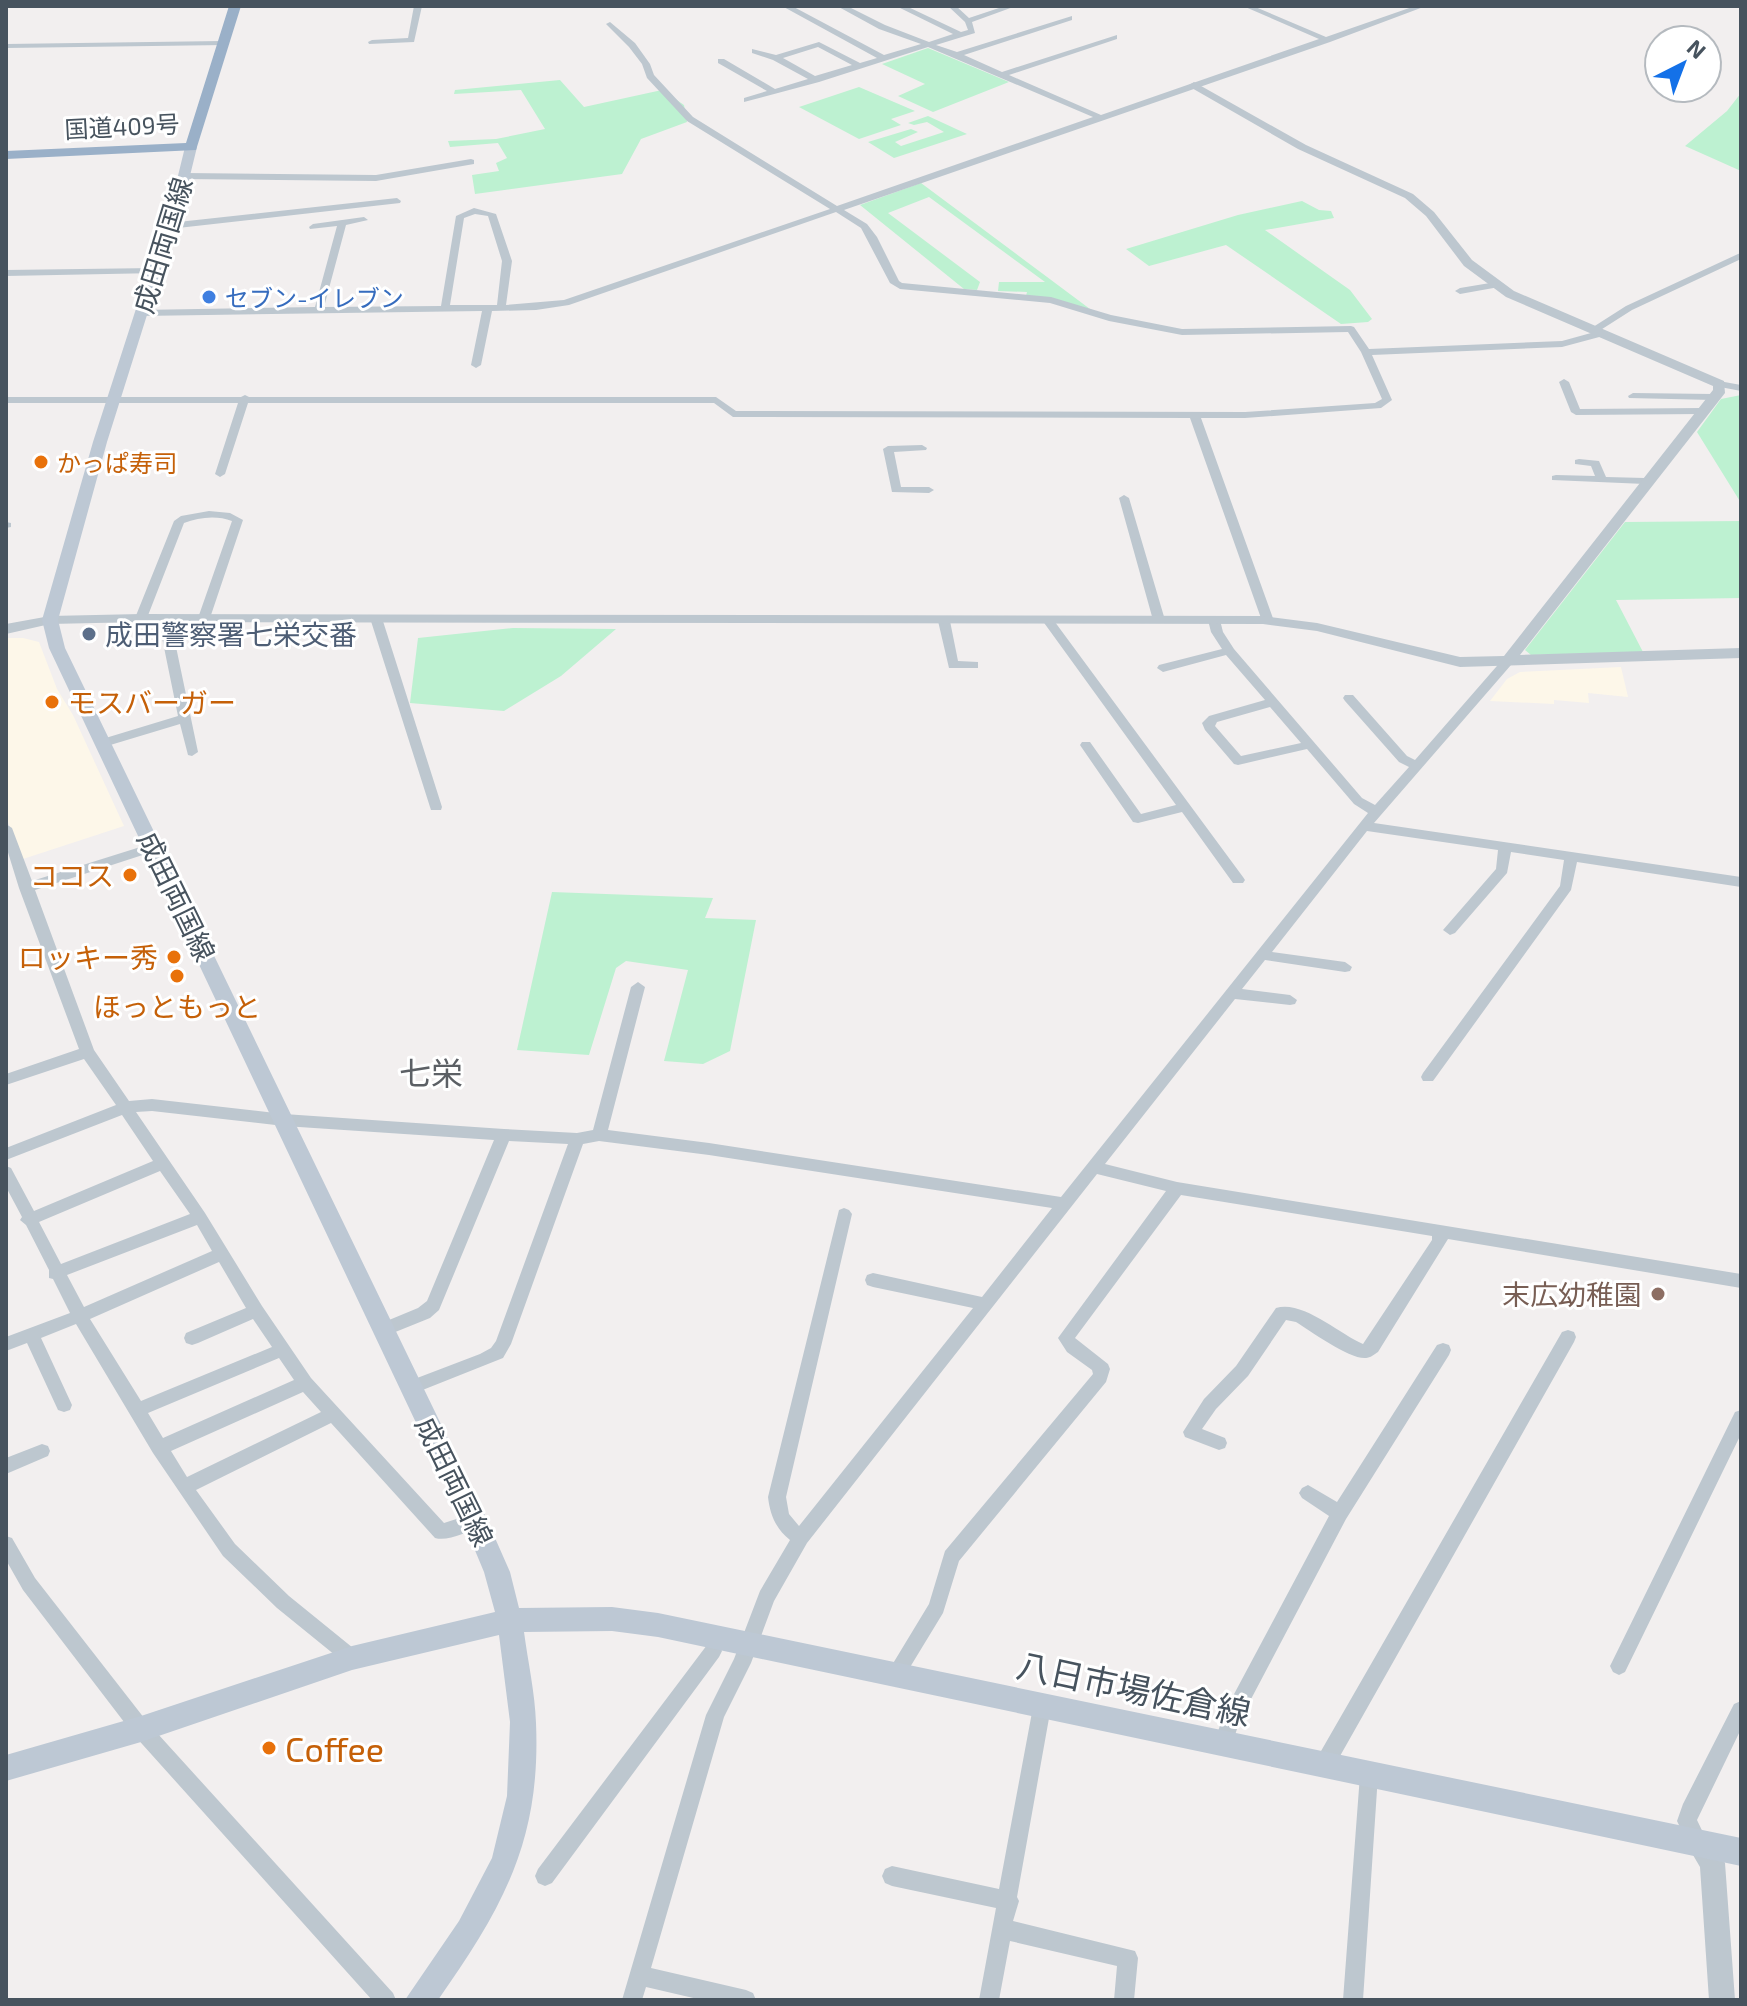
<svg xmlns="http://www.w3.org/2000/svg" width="1747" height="2006" viewBox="0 0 1747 2006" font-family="'Exo 2','Noto Sans JP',sans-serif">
<rect width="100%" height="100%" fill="#f2efef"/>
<path fill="#fdf7e9" d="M6 638H23L39 642 57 689 73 715 124 826 23 859 6 817Z
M1621 667 1628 697 1588 693 1589 703 1554 700V704L1490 701 1507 679 1520 672Z"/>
<path fill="#bdf1d1" d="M928 48 1009 82 933 112 898 96 925 84 882 64Z
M560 80 584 107 662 90 684 105 687 122 641 139 622 174 475 194 472 175 499 171 496 163 507 158 498 143 450 147 448 141 496 139 545 129 521 90 454 94 455 90Z
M859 87 915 111 891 119 901 125 859 139 799 107Z
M1741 93V171L1685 146 1727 111Z
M928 116 967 134 894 158 868 142 911 129 918 132 895 142 901 146 944 132 927 122 914 125 908 123Z
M921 183 1090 309 1026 296 1027 292 998 291 999 282H1045L929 197 888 213 980 282 977 290 964 289 860 205Z
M1302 201 1319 210 1331 211 1334 218 1265 230 1350 290 1372 319 1368 322 1341 324 1226 245 1149 266 1126 249 1238 215Z
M1741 395V503L1697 432 1721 399Z
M1741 521V598L1616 600 1643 652 1531 655 1525 650 1625 522Z
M513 628 616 629 561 676 504 711 410 703 418 638Z
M552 892 713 898 705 918 756 920 730 1051 703 1064 664 1061 688 970 626 961 616 968 589 1055 517 1050Z"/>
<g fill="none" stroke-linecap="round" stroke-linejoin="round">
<path fill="#bdc7cf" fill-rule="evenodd" d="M414 6H422L414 42 369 44 368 42 372 40 408 38Z
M782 6H792L884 55 921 44 879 29 837 6H847L885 25 929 42 953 34 896 6H906L961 32 968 30 965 22 948 6H956L969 18 1005 6H1016L972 22 975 33 936 45 957 52 1072 16V20L964 55 1002 72 1117 35V39L1009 75 1101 115 1319 39 1243 6H1253L1326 37 1415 6H1426L1330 42 844 210 867 224 877 237 899 281 902 283 1051 297 1111 315 1182 329 1351 326 1354 327 1369 349 1562 341 1591 333 1588 331 1590 329 1626 306 1738 254 1741 253V259L1632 310 1599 331 1603 332V336L1562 347 1372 355 1392 400 1381 408 1245 418H1201L1274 621 1268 624 1262 621 1190 418 733 417 714 403H248L225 474 220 477 215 474 238 403H6V397H241L245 395 249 397H716L736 411 1245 412 1375 403 1382 399 1361 352 1348 332 1182 335 1109 321 1050 303 900 289 890 283 861 228 836 212 569 305 536 310 492 311 481 365 476 368 471 365 482 311 140 316 135 313 140 310 315 307 337 226 310 229 309 227 313 224 364 217 368 220 346 225 324 307 441 306 456 216 474 208 496 214 512 261 506 305 564 300 830 209 687 121 647 78 642 64 629 47 606 24 610 22 635 43 650 64 654 75 693 117 837 206 1093 117 928 47 819 82 744 102V98L767 91 718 63V59H724L775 89 808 79 773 60 752 53V49L776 55 819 42 860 63 877 58ZM818 47 852 65 815 76 783 58ZM475 214 488 216 502 261 497 305H450L464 218Z
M222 41H225V45L6 48V44Z
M471 159 474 160V164L376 181 184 179 180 176 184 173 376 175Z
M397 198 401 201 400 203 169 229 165 226 169 223Z
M155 268 158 269V273L6 276V270Z
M1496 282 1499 283V287L1460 294 1455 291 1460 288Z
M1564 379 1569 382 1580 409 1701 408 1706 411 1701 414 1576 415 1571 412 1559 382Z
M1719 381 1741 385V391L1715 386V382Z
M1633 393 1713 394 1718 397 1713 400 1629 398 1628 396Z
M922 445 927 448 926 450 894 452 901 487H929L934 490 929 493 892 492 883 449 888 446Z
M1579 459 1599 461 1606 477 1645 478 1650 481 1645 484 1552 480V476L1556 475 1595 476 1591 466 1575 464V460Z
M1124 495 1129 498 1165 620 1163 622 1159 623 1153 620 1119 498Z
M209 511 230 513 243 520 210 618 204 621 198 618 232 521C217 515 199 517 184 523L147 618 141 621 137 620 135 618 174 521 181 516Z
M6 522 11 523V527L6 528Z
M164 615 170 618 198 752 192 756 188 755 180 724 107 746H99L97 743 99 740 178 716 158 618Z
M376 615 382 618 442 807 441 810H431L430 807 370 618Z
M1048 617 1052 618 1243 877 1245 880 1243 883H1233L1182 812 1138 823 1133 822 1082 748 1080 745 1082 742H1090L1141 814 1176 805 1042 620Z
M1214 617 1220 620 1223 632 1234 649 1362 798 1375 805 1409 767 1399 762 1345 701 1343 698 1345 695H1353L1407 756 1415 760 1503 659H1511V665L1374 823 1741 877V887L1577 862 1571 890 1433 1081H1423L1421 1077 1423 1073 1560 886 1564 860 1511 852 1507 873 1455 933 1450 935 1443 930 1496 869 1498 850 1367 831 1272 952 1345 962 1352 967 1350 971 1345 972 1265 960 1242 989 1290 995 1297 1000 1295 1004 1290 1005 1235 999 1105 1164 1177 1182 1741 1274V1288L1448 1239 1378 1352C1375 1354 1370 1358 1366 1358 1351 1360 1310 1331 1296 1322L1286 1320 1248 1376 1216 1409 1202 1429 1225 1438 1227 1443 1225 1448 1219 1450 1185 1437 1183 1432 1204 1399 1236 1366 1276 1308C1303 1300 1339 1334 1363 1344L1432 1240V1236L1181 1195 1075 1338 1108 1364 1110 1369 1106 1382 959 1561 943 1613 901 1682 895 1685 889 1682 886 1676 889 1670 929 1604 945 1551 1093 1374 1092 1370 1067 1352 1058 1338 1166 1191 1097 1174 807 1543 774 1601 751 1663 724 1717 651 1968 746 1990 753 1993 756 2000H702L646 1987 642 2000H622L706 1715 734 1659 760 1591 790 1540C776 1529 770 1515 768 1497L839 1210 844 1208 849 1210 852 1214 786 1497 789 1514 799 1526 973 1308 873 1287 867 1285 865 1280 867 1275 873 1273 982 1297 1052 1208 709 1155 599 1141 583 1144 511 1344 503 1358 410 1395 404 1393 402 1388 404 1383 480 1354 491 1348 496 1341 568 1144 509 1141 439 1310 430 1318 383 1337 377 1335 375 1330 377 1325 418 1308 427 1301 494 1140 284 1126 152 1111 136 1112 205 1213 262 1306 311 1378 444 1523 475 1513 481 1515 484 1521 481 1527C468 1531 448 1542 435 1538L331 1423 196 1490 235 1544 289 1596 358 1652 361 1658 358 1664 352 1667 346 1664 277 1608 223 1556 153 1453 76 1324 41 1338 72 1405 70 1410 64 1412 58 1410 27 1343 6 1351V1337L70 1313 53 1279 49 1278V1270L26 1225 20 1220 22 1217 6 1187V1166L11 1168 34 1211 153 1161 122 1115 6 1160V1148L116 1105 84 1059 6 1085V1074L79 1049 19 888 6 846V824L12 828 32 881 153 843 159 847 158 850 35 890 94 1050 129 1101 152 1099 284 1114 504 1129 577 1133 593 1130 631 987 638 982 645 987 608 1130 709 1143 1061 1197 1368 813 1354 804 1307 749 1238 765 1234 764 1205 730 1202 723 1209 716 1265 700 1226 655 1163 672 1157 668 1159 665 1222 649 1211 632 1208 620ZM1270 707 1301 743 1241 756 1215 726 1217 722ZM160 1171 190 1214 61 1264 39 1222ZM197 1225 212 1251 84 1307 67 1275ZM219 1262 246 1308 186 1333 184 1338 186 1343 192 1345 198 1343 253 1319 272 1347 141 1401 90 1319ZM279 1358 294 1380 163 1438 148 1413ZM303 1392 321 1412 187 1477 171 1451Z
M944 618 950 621 958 661 978 662V668H949L938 621Z
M1568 1330 1574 1332 1576 1337 1574 1342 1331 1772 1324 1774 1317 1772 1315 1765 1317 1758 1562 1332Z
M1443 1343 1449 1345 1451 1350 1449 1355 1346 1519 1240 1720 1230 1750 1223 1752 1216 1750 1214 1743 1225 1711 1329 1516 1302 1498 1299 1493 1302 1488 1308 1485 1337 1502 1437 1345Z
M1741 1410V1434L1625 1672 1619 1675 1613 1672 1610 1666 1613 1660 1735 1412Z
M42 1444 48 1446 50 1451 48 1456 6 1474V1458Z
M6 1536 12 1538 35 1578 148 1723 393 1993 396 2000H372L134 1735 23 1590 6 1560Z
M713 1642 719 1645 722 1651 719 1657 552 1883 545 1886 538 1883 535 1876 538 1869 707 1645Z
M1042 1698 1049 1701 1051 1707 1017 1897 1019 1901 1013 1921 1135 1951 1138 1958 1134 2000H1114L1117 1966 1010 1941 999 2000H979L996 1908 892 1886 885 1883 882 1876 885 1869 892 1866 999 1889 1033 1707 1035 1701Z
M1741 1701V1729L1697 1820 1708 1843 1705 1850 1698 1853 1691 1850 1677 1821 1683 1804 1734 1704Z
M1369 1766 1376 1768 1378 1775 1363 2000H1343L1360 1775 1362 1768Z"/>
<path fill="#bdc7cf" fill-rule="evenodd" d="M1194 82 1306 145 1413 194 1434 212 1472 260 1514 291 1724 381 1725 393 1520 655 1741 648V658L1460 667 1317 631 1263 624 141 622 50 624 6 634V624L50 616 141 614 1263 616 1317 623 1460 657 1504 656 1713 390V386L1506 297 1464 266 1426 216 1405 198 1298 149 1190 87 1189 85Z
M1698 1831 1707 1834 1725 1863 1735 2000H1709L1700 1867 1686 1843 1689 1834Z"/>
<path fill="#bdc8d4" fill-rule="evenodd" d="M191 143 197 147 187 188 107 442 58 620 65 648 484 1513 510 1572 519 1608 612 1607 658 1613 1741 1838V1866L658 1637 612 1631 524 1632C528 1662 535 1693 536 1723 541 1841 503 1907 438 2000H405L459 1921 492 1858 507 1796 510 1722 499 1635 352 1670 141 1742 6 1781V1755L141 1716 352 1646 495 1612 484 1572 464 1524 49 648 42 620 93 442 175 188 185 147Z"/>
<path fill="#9ab0c8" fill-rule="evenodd" d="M229 6H241L196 150 6 159V151L186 143Z"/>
</g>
<circle fill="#3f7fe0" stroke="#fff" stroke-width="3" cx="209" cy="297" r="8"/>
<g fill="#e8710a" stroke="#fff" stroke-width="3">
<circle cx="41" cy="462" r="8"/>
<circle cx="52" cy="702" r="8"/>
<circle cx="130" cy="875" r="8"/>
<circle cx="174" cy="957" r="8"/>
<circle cx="177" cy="976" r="8"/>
<circle cx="269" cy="1748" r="8"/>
</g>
<circle fill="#5c6f8a" stroke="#fff" stroke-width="3" cx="89" cy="634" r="8"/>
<circle fill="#8d6e63" stroke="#fff" stroke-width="3" cx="1658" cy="1294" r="8"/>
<g text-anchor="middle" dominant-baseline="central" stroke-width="6" stroke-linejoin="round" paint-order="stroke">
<g font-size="24" fill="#47535e" stroke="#fff">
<text transform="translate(122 126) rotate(-3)">国道409号</text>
</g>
<g font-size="24" fill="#366cbe" stroke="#fff" text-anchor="start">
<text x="225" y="297">セブン-イレブン</text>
</g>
<g font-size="24" fill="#c56008" stroke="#fff" text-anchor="start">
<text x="57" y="462">かっぱ寿司</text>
</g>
<g font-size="28" fill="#47535e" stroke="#fff">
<text transform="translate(162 245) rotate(-73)">成田両国線</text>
<text transform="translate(177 896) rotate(64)">成田両国線</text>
<text transform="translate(455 1481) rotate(64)">成田両国線</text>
</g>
<g font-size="28" fill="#4e5e75" stroke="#fff" text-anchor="start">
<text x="105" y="634">成田警察署七栄交番</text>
</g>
<g font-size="28" fill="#c56008" stroke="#fff" text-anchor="end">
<text x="68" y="702" text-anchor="start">モスバーガー</text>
<text x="114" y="875">ココス</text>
<text x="158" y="957">ロッキー秀</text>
<text x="177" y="1006" text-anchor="middle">ほっともっと</text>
</g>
<g font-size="28" fill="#785e54" stroke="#fff" text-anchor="end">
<text x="1642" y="1294">末広幼稚園</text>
</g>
<g font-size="32" fill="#5c6065" stroke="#fff">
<text x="431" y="1072">七栄</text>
</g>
<g font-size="34" fill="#47535e" stroke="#fff">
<text transform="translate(1134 1688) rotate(12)">八日市場佐倉線</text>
</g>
<g font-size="34" fill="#c56008" stroke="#fff" text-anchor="start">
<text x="285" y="1748">Coffee</text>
</g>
</g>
<rect width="1747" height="2006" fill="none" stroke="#47535e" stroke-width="16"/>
<g transform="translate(1683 64) rotate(42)"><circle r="38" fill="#ffffff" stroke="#b5babf" stroke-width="2"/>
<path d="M0-6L14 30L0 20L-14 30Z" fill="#1471e8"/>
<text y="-12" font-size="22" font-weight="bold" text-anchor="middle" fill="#47535e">N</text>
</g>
</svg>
